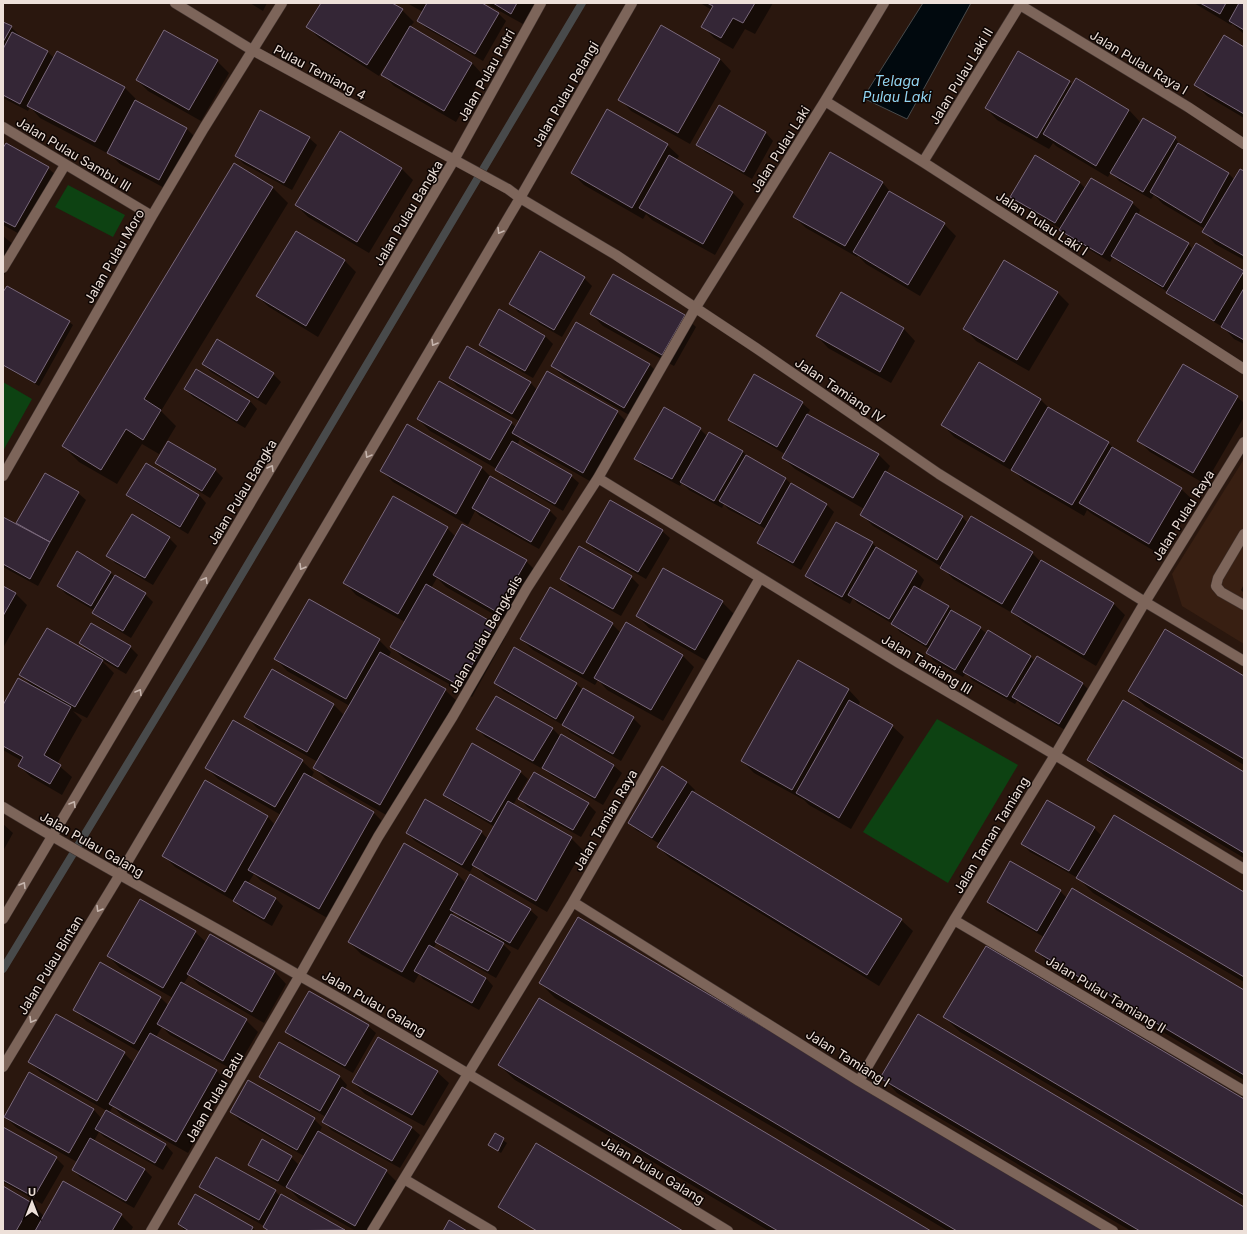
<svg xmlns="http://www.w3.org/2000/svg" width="1247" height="1234" viewBox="0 0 1247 1234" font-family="Inter,sans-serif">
<rect width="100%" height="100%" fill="#2a170e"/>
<path fill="#381f12" d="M1244 459V644L1182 606 1172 574Z"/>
<path fill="#0d4212" d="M68 185 125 215 113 237 55 207Z
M3 382 32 399 3 451Z
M937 719 1018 765 948 883 863 832Z"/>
<path fill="#01090e" stroke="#484a4b" d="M923 3H971L907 119 863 98Z"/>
<path fill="#0007" fill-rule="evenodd" d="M250 3H267L263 11Z
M322 3H390L402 10 414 22 410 27 472 63 483 75 456 122 394 86 383 75 387 67 385 66 379 76 319 38 307 26Z
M407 3H480L498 13 506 21 483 61 426 28 418 21 423 12Z
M485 3H535L523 24Z
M700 3H773L755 34 745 29 733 49 714 38 703 26 712 10Z
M1194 3H1244V34L1232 24 1231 25Z
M3 23 11 27 19 35 18 36 48 52 54 58 124 87 136 99 135 101 186 128 198 140 170 191 120 164 108 152 107 153 40 118 30 107 28 111 3 98Z
M661 27 720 59 731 71 690 144 631 111 620 99Z
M165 31 217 61 229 73 201 121 148 91 137 80Z
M1244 48V118L1207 96 1196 85Z
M1019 52 1070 82 1073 85 1129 110 1141 123 1175 138 1182 147 1229 174 1235 180 1244 173V260L1215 244 1204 232 1205 229 1163 204 1154 195 1151 199 1119 181 1111 172 1108 177 1056 146 1053 143 1049 149 997 120 986 108Z
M719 106 766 133 773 141 752 179 705 152 697 144Z
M309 138 317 145 292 190 244 164 236 156Z
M3 145 48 168 60 179 27 238 3 225Z
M667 145 679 156 676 161 733 193 744 204 715 255 652 220 646 214 643 219 584 185 572 173Z
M401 168 413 180 369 253 308 217 296 205Z
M882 182 893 195 944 224 956 236 920 296 866 264 858 256 857 257 806 228 794 217Z
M1079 182 1085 188 1132 203 1140 210 1138 215 1188 244 1193 249 1243 272 1244 344 1234 339 1223 327 1175 300 1168 293V292L1120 263 1113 257 1110 262 1068 237 1061 229 1019 204 1012 197Z
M272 187 288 203 161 411 176 426 159 454 142 444 117 484 79 462 63 446Z
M296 232 345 261 356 272 318 337 269 307 257 296Z
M3 236 19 249 3 277Z
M584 278 592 286 562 337 518 312 511 304Z
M1057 292 1069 304 1029 371 976 341 965 329Z
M3 294 69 322 73 325 39 386 3 366Z
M841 294 904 329 915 341 891 383 828 348 817 336Z
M499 310 545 336 553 344 533 378 488 353 480 345Z
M591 314 684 316 696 327 674 366 603 326Z
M203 364 273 374 281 382 266 405 211 372Z
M649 364 661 376 636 419 564 377 552 366Z
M979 364 1041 400 1051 410 1108 443 1117 451 1181 489 1193 500 1161 555 1092 514 1087 510 1084 516 1024 481 1016 473 954 437 943 425Z
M547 373 617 412 629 424 595 484 525 444 520 439 517 445 571 476 579 483 563 511 504 477 497 469 430 431 418 419 511 423 516 427 519 421 457 386 450 378 530 382 537 390Z
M185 389 250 401 257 409 245 428 193 397Z
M1237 397 1244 403V417L1205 484 1150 452 1138 440Z
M802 403 810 410 807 415 878 454 890 466 886 473 962 517 968 523 1032 553 1041 562 1114 604 1125 615 1096 666 1024 623 1014 614 953 579 942 567 873 526 861 514 864 509 795 469 783 458 785 454 737 427 729 420Z
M664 409 700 429 707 436 742 451 749 458 785 478 792 485 826 504 834 512 801 570 766 550 758 543 766 529 728 509 724 504 722 508 689 490 682 483 680 486 643 466 636 458Z
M407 426 482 468 492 478 549 510 557 518 539 549 480 516 475 511 468 525 393 482 382 471Z
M168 442 215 470 223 478 210 498 164 470 156 463Z
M78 493 86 500 38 586 3 567V518L22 528 17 523Z
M127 495H199L206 503 188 534 135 502Z
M447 528 456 537 526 561 538 573 509 623 446 587 437 578 431 588 495 624 506 636 472 697 403 658 392 647 405 622 356 595 345 583Z
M662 531 670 538 646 579 595 550 587 542Z
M169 538 177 546 153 585 115 563 108 555Z
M872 543 879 550 917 572 924 580 919 590 948 606 955 613 980 628 987 634 1030 656 1035 661 1037 657 1083 684 1090 691 1067 731 1021 705 1017 701 1015 704 972 680 966 673 963 677 934 661 927 653 929 649 900 632 893 624 857 603 853 598 850 604 814 584 806 576Z
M580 548 631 577 639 585 621 616 569 587 562 579Z
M78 553 111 573 115 577 145 594 153 602 131 638 101 620 94 613 95 611 66 594 58 586Z
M1244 584V593L1241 590Z
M3 587 16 594 27 605 3 648Z
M722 602 734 614 707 661 649 628 637 616Z
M612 624 621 633 682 655 694 667 663 721 607 690 598 680 595 685 533 650 521 639Z
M379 640 391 652 388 658 445 690 461 705 395 820 330 783 314 768 318 762 257 728 246 717 272 670 334 705 344 715 350 706 287 671 276 659Z
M80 643 130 647 138 655 126 674 100 659 114 673 87 718 73 711 82 720 57 764 72 777 62 795 31 777 19 766 22 761 3 750V707L32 686 21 675 91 654Z
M799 662 849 690 860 702 858 706 892 726 904 737 851 829 809 805 804 800 754 773 742 761Z
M1244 677V765L1145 706 1129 690Z
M495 683 576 684 583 690 633 718 641 726 621 761 571 733 563 725 503 691Z
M552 728 561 737V736L614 766 622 773 603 805 551 775 542 767 541 768 485 737 478 729Z
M1088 760 1244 773V858L1104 775Z
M302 761 314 772 311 778 374 813 385 824 331 920 261 881 254 874 248 883 276 899 283 906 272 926 242 909 234 901 175 867 163 855 205 782 268 817 275 825 281 815 218 779 207 768Z
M663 768 687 782 695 790 693 792 901 920 913 931 879 986 670 858 658 847 660 844 636 830 629 822Z
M520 772 528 779 513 805 571 838 583 850 547 912 485 876 474 865 470 872 415 841 407 833 481 832 488 839 495 827 452 802 444 795Z
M520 799 588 804 596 812 581 837 527 807Z
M3 824 13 833 3 851Z
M1094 828 1102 836 1244 893V982L1093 893 1078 878 1030 852 1022 844Z
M457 874 466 883 530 910 538 917 518 950 500 941 511 952 496 978 444 949 437 942 433 949 486 978 493 986 479 1010 423 979 419 974 414 983 361 954 349 942ZM454 912 463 920 452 915Z
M1060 891 1067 898 1244 991V1080L1051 966 1036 950 1044 937 996 910 988 902Z
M195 932 206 942 210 936 275 972 286 984 264 1023 199 985 189 975 183 985 246 1020 258 1032 235 1071 170 1035 162 1027 156 1037 216 1070 228 1082 188 1153 122 1116 113 1106 109 1113 166 1145 173 1153 163 1170 104 1137 99 1132 94 1141 144 1169 152 1177 134 1208 81 1178 73 1170 77 1162 17 1128 5 1117 30 1074 94 1110 102 1119 107 1111 41 1073 30 1062 124 1053 134 1063 140 1052 86 1021 74 1009 100 964 161 998 169 1006 173 998 120 968 108 956Z
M540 983 1106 1231H948L555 998Z
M944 1017 1244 1100V1200L960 1032Z
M368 1026 376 1033 353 1073 294 1040 287 1032Z
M279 1043 340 1077 347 1085 345 1090 412 1128 420 1135 400 1168 331 1130 324 1122 326 1117 268 1084 260 1077Z
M499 1065 929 1231H769L515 1080Z
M437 1072 449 1083 424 1126 365 1094 353 1082Z
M882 1077 1244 1208V1231H1131L897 1093Z
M232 1112 314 1119 322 1127 319 1133 386 1171 398 1183 370 1231H356L299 1199 287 1187 286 1188 257 1172 249 1164 263 1141 291 1157 299 1165 304 1156 239 1120Z
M3 1128 56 1158 64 1166 42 1204 3 1182Z
M495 1135 507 1143 501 1153 489 1145Z
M64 1183 121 1215 133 1227 131 1231H3V1187L32 1204 44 1216Z
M200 1186 275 1191 281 1197 282 1196 344 1231H268L264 1226 208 1194Z
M499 1207 682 1231H537L502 1211Z
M179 1224 253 1228 256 1231H185Z"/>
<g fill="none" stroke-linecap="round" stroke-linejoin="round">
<path stroke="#484a4b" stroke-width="8" d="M3 969 201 643 582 3"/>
</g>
<path fill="#342636" stroke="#79687b" d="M321 3H392L403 9 367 65 306 27Z
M427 3H482L499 13 475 54 417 21Z
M493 3H517L511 14Z
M707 3H755L743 23 733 18 721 38 701 27 713 6Z
M1200 3H1226L1220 14Z
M1239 3H1244V30L1229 21Z
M3 22 12 26 3 42Z
M661 25 720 59 678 133 618 100Z
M410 26 472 63 444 111 381 75Z
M164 30 218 60 189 110 136 80Z
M12 32 48 51 20 104 3 95V49Z
M1224 35 1244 47V114L1194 85Z
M57 51 125 87 95 142 27 106Z
M1018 51 1070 81 1037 138 985 108Z
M1076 78 1129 110 1096 166 1043 134Z
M135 100 187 128 159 180 107 153Z
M719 105 766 132 744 172 696 145Z
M607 109 668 144 632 208 571 173Z
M260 110 310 137 284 183 235 156Z
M1143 118 1176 137 1143 192 1110 173Z
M340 131 402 168 357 242 295 205Z
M6 143 49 167 15 227 3 221V148Z
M1178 143 1229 173 1201 223 1150 192Z
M830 152 883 182 845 246 793 217Z
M669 155 733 192 703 244 639 208Z
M1035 155 1080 182 1055 223 1010 197Z
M234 163 273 187 144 399 161 410 143 440 126 429 101 470 62 446Z
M1240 169 1244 171V256L1202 232Z
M1091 178 1133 202 1102 255 1059 230Z
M889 191 945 223 908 285 853 252Z
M1136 213 1189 243 1163 287 1111 256Z
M296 231 345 260 306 326 256 296Z
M1196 243 1244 271 1214 321 1166 293Z
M540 251 585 277 554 330 509 304Z
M1004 260 1058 292 1017 360 963 329Z
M613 274 685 315 662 355 590 314Z
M7 286 70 321 35 383 3 365V292Z
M1244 288V340L1221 327Z
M841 292 904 328 880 372 816 336Z
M499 309 545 336 525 371 479 345Z
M576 322 650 364 624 408 551 366Z
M217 339 274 373 258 398 202 364Z
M467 346 531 382 512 414 449 378Z
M979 362 1041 399 1004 462 941 425Z
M1183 364 1238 396 1193 473 1137 441Z
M196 369 250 401 237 421 184 389Z
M547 371 618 411 583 473 512 433Z
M754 374 803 402 777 447 728 420Z
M439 381 512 422 490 460 417 419Z
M664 407 701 428 672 479 634 459Z
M1048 407 1109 442 1072 505 1011 470Z
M807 414 879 454 853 498 782 458Z
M407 424 482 467 456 514 380 471Z
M709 432 743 451 714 501 680 482Z
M168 441 216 469 202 491 155 463Z
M512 441 572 475 555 504 495 470Z
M1112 447 1182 488 1149 544 1079 503Z
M746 455 786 478 760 524 719 501Z
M146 463 199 495 180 527 126 495Z
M885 471 963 516 937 560 860 515Z
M45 473 79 492 50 542 16 523Z
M490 476 550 510 531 542 472 508Z
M791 483 827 504 793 563 757 543Z
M393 496 448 527 398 614 343 583Z
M610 500 663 530 638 572 586 542Z
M132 514 170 537 145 578 106 556Z
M971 516 1033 552 1002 604 940 568Z
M3 517 50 542 30 579 3 564Z
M836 522 873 542 842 597 805 576Z
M462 524 527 560 497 612 433 575Z
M579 546 632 576 613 609 560 579Z
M876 547 917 571 889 619 848 595Z
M77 551 111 572 91 606 57 586Z
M1041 560 1114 603 1084 655 1011 612Z
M663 568 723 601 695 650 636 616Z
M115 575 146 593 123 631 92 613Z
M426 584 495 624 460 686 390 647Z
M3 586 16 593 3 616Z
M914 586 949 606 926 645 891 624Z
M550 587 613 623 583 674 520 639Z
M309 599 380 639 346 699 274 659Z
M951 610 981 627 955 670 926 653Z
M626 622 683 655 651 710 594 678Z
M91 623 131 646 118 667 79 643Z
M47 628 103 660 75 707 19 675Z
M1165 629 1244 676V759L1128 691Z
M988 630 1031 656 1007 697 963 672Z
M514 647 577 683 556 719 494 683Z
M380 652 446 689 380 805 313 768Z
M1037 656 1083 683 1059 724 1012 697Z
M798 660 849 689 792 790 741 761Z
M272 669 334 704 307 752 244 717Z
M18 678 71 707 44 755 61 765 50 784 18 766 23 757 3 746V705Z
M583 688 634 717 613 754 562 725Z
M496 696 553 728 533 761 476 729Z
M849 700 893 725 839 818 796 793Z
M1123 700 1244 772V853L1087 760Z
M233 720 303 760 275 807 205 768Z
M561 734 614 765 595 798 542 768Z
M472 743 521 771 491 822 443 795Z
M662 766 687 782 652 838 628 823Z
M534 772 589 803 573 830 518 799Z
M304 773 374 812 319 909 248 870Z
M205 780 268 816 225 892 162 856Z
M692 791 902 919 867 975 657 847Z
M425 799 482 831 462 865 406 833Z
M1047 800 1095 827 1069 871 1021 844Z
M508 801 572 837 536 901 472 865Z
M1114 815 1244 892V977L1076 878Z
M404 843 458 874 402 972 348 942Z
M1010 861 1061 890 1037 931 987 902Z
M470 874 531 909 510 943 450 910Z
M245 881 276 898 264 919 233 901Z
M1072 888 1244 990V1075L1035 951Z
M140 899 196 931 163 988 107 956Z
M451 914 504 943 488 971 435 942Z
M578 917 1108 1231H957L539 983Z
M210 934 275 971 252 1012 187 974Z
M429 945 486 978 472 1003 414 971Z
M986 946 1244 1099V1195L943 1017Z
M100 962 161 997 134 1044 73 1010Z
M181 982 247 1019 223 1061 157 1024Z
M309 991 369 1025 345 1066 285 1032Z
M539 998 931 1231H778L498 1065Z
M56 1014 125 1052 97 1101 28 1062Z
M918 1014 1244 1207V1231H1140L880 1078Z
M150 1033 217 1070 176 1142 109 1104Z
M378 1037 438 1071 412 1115 352 1082Z
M279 1042 340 1076 320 1111 259 1077Z
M29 1072 94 1109 69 1153 4 1117Z
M248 1080 315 1118 297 1150 230 1112Z
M342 1087 412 1127 392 1161 322 1122Z
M106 1110 166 1144 155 1163 95 1129Z
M3 1127 57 1157 34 1197 3 1180Z
M318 1131 387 1170 355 1226 286 1187Z
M495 1133 504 1138 498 1151 488 1145Z
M90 1138 145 1169 126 1201 72 1170Z
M262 1139 292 1156 278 1181 248 1165Z
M536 1143 668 1222 683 1231H537L498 1207Z
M216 1157 276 1190 259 1220 199 1187Z
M63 1181 122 1214 112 1231H35Z
M3 1186 32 1203 16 1231H3Z
M195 1194 253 1227 251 1231H189L178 1224Z
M281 1194 345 1230 269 1231 263 1227Z
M449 1220 467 1231H443Z"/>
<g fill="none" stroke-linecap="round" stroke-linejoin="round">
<defs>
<path id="service" d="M1244 534 1218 578 1216 586 1221 592 1244 605"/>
<path id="minor" d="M175 3 252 50 508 189 520 198 616 255 756 348 939 474 1145 602 1244 661
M1020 5 1188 107 1244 144
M825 101 923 162 1244 369
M3 127 152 216
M923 162 1021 3
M3 268 65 165
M3 476 152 216 204 128 282 3
M598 478 899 663 1055 755 1244 869
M3 807C100 866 201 919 300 976 445 1058 586 1145 728 1231
M573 902 859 1081 1113 1231
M3 919 454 160 541 3
M954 920 1244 1091
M3 1067 119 876 520 198 632 3
M859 1081 954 920 1055 755 1145 602 1244 442
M404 1179 492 1231
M151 1231 300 975 378 837 453 716 527 588 598 478 696 307 825 101 884 3
M372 1231 573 902 760 578"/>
</defs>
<use href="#service" stroke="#423430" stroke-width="11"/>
<use href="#minor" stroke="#423430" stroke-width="11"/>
<use href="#service" stroke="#7d655a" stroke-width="10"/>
<use href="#minor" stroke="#7d655a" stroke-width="10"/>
</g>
<defs><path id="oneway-chevron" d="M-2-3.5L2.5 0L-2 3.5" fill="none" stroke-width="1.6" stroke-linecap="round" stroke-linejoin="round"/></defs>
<g stroke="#c6b5ad">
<use href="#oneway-chevron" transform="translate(500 231) rotate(121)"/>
<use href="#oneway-chevron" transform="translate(434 343) rotate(121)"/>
<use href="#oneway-chevron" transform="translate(368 455) rotate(121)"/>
<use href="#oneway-chevron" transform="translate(271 468) rotate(-59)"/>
<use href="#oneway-chevron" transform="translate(302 567) rotate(121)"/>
<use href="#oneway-chevron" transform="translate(205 580) rotate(-59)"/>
<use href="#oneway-chevron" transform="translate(139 692) rotate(-59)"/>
<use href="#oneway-chevron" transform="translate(73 804) rotate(-59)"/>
<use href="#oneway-chevron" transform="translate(23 885) rotate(-59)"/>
<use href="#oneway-chevron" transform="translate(99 909) rotate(121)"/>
<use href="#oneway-chevron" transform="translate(32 1020) rotate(121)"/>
</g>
<g text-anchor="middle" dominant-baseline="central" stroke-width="3" stroke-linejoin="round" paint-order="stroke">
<g font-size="13" fill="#ede0d9" stroke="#0d0503">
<text transform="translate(1139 62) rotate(31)">Jalan Pulau Raya I</text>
<text transform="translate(320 72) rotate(28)">Pulau Temiang 4</text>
<text transform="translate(486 75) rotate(-61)">Jalan Pulau Putri</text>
<text transform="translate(961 76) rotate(-59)">Jalan Pulau Laki II</text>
<text transform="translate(565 94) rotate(-60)">Jalan Pulau Pelangi</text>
<text transform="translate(780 149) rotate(-58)">Jalan Pulau Laki</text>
<text transform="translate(74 154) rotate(31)">Jalan Pulau Sambu III</text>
<text transform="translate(408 213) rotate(-59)">Jalan Pulau Bangka</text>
<text transform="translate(1042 223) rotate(33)">Jalan Pulau Laki I</text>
<text transform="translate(114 256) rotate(-60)">Jalan Pulau Moro</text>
<text transform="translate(840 390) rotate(34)">Jalan Tamiang IV</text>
<text transform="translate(242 492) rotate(-59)">Jalan Pulau Bangka</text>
<text transform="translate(1183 515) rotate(-58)">Jalan Pulau Raya</text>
<text transform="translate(485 634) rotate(-60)">Jalan Pulau Bengkalis</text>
<text transform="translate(927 664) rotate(31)">Jalan Tamiang III</text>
<text transform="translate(605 820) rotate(-60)">Jalan Tamian Raya</text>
<text transform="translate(991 835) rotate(-59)">Jalan Taman Tamiang</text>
<text transform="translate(92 844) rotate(30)">Jalan Pulau Galang</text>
<text transform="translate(50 965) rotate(-59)">Jalan Pulau Bintan</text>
<text transform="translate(1106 994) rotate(31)">Jalan Pulau Tamiang II</text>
<text transform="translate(374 1003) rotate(30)">Jalan Pulau Galang</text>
<text transform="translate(848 1058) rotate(32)">Jalan Tamiang I</text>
<text transform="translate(214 1097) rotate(-60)">Jalan Pulau Batu</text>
<text transform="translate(653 1170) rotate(31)">Jalan Pulau Galang</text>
</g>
<g font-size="14" font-style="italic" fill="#91d6f4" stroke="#0d0503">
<text x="897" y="80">Telaga<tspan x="897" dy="16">Pulau Laki</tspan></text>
</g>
</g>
<rect width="1247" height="1234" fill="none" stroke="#ede0d9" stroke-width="8"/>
<g transform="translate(32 1202)" stroke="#0d0503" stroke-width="3" paint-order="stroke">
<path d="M0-3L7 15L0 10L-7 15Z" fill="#ede0d9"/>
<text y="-6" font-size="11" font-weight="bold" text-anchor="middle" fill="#ede0d9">U</text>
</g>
</svg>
